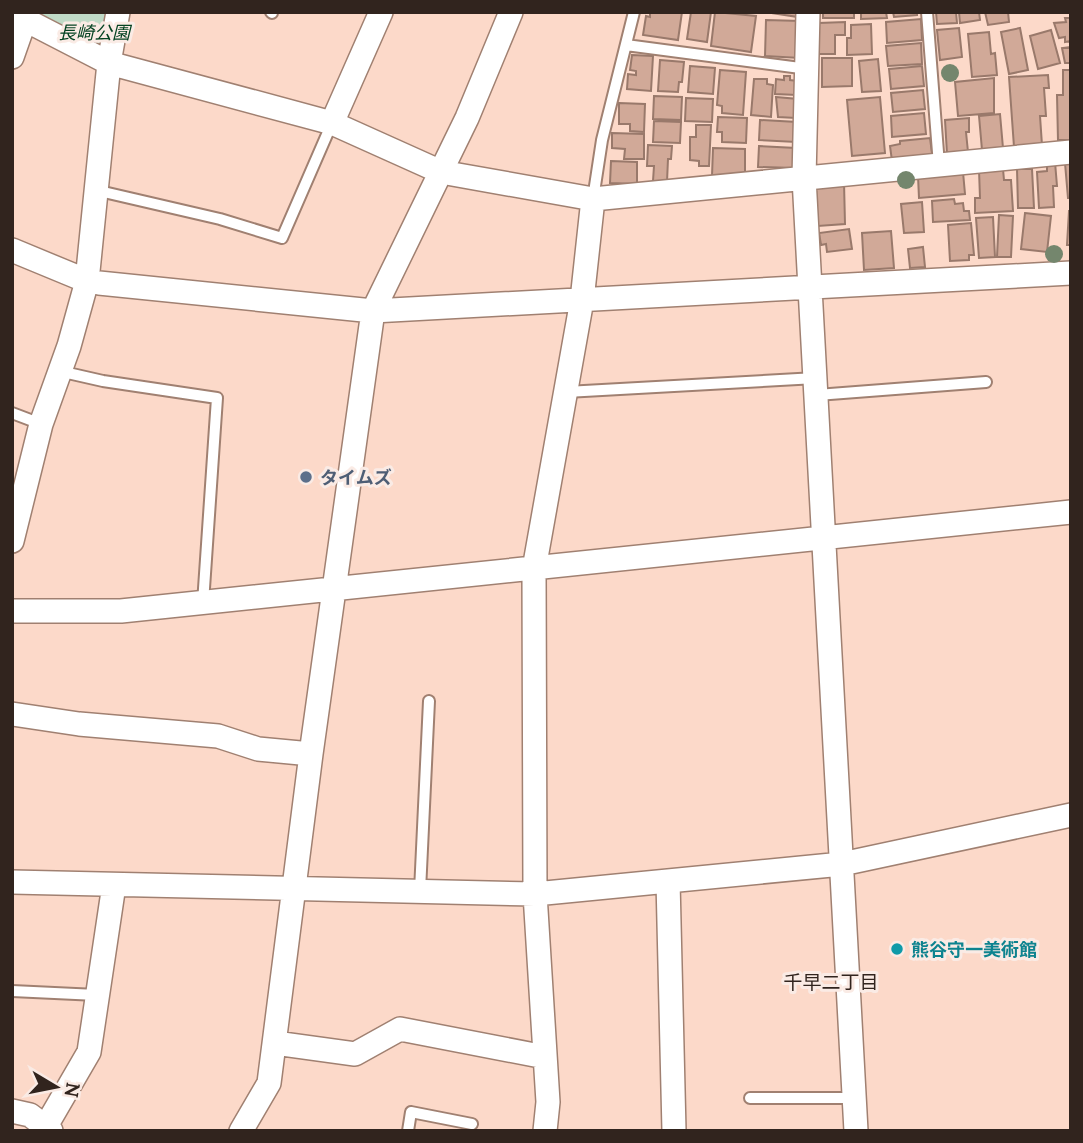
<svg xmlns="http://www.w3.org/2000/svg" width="1083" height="1143" viewBox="0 0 1083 1143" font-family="Lora,'Noto Sans JP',serif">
<rect width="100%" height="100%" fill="#fcd9c9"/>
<path fill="#c0dac7" d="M18 12H117L109 63Z"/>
<path fill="#d1a998" stroke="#99796b" stroke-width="2" d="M650 12H682L678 40 643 35 646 16 650 17Z
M691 12H711L707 42 687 39Z
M715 12 756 16 751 52 711 46Z
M765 12H799L798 17Z
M823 12H854V18H823Z
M861 12H886L887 18 861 19Z
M893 12H917V15L894 17Z
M936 12H956L957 23 937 24Z
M959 12H979L980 20 960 23Z
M985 12H1008L1009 22 988 25Z
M1065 18H1071V41L1065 42V37L1059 38 1054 23 1066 22Z
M921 19 922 40 887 43 886 22Z
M766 20 801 21 800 58 765 56Z
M845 22V35H835V54H819V23Z
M871 24 872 54 847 55V38H851V25Z
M959 28 962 57 940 60 937 30Z
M1020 28 1028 70 1009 74 1001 32Z
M1051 30 1060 63 1038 69 1030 36Z
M989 32 991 54 995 53 997 75 972 77 968 34Z
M921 43 922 64 888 66 886 46Z
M1070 43H1071V63H1065L1062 48 1071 47Z
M632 55 653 56 651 91 627 89 628 74 636 75V71L630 70Z
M822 58H852V86L822 87Z
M878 59 881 91 862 92 859 61Z
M660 60 684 62 682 82H679L678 92 658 91Z
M690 66 715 68 713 94 688 92Z
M922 66 924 86 891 89 889 69Z
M720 70 746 72 743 115 722 113V106L717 105Z
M1063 70H1071V140H1058L1057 95H1063Z
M1048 75 1049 88H1044L1046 116H1040L1042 145 1014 147 1009 77Z
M784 76H790V80L798 81 797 95 775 94 776 79 784 80Z
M994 78V113L958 116 955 82Z
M754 79H767V84L773 85 771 117 751 115Z
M923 90 925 109 893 112 891 93Z
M654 96 682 97 681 120 653 119Z
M776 97 798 99 796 118 778 117Z
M880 97 885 153 852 156 847 100Z
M686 98 713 99 712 122 685 121Z
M619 103 645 104 644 132 630 131V124H619Z
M924 113 926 134 892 137 891 116Z
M1000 114 1003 148 982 150 979 116Z
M718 117 747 118 746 143 722 142V132H717Z
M969 118V132H966L968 152 947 154 945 120Z
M760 120 797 122 796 142 759 140Z
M654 121 681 122 680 143 653 142Z
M696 125H711L709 166H699V161L690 160V137H696Z
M612 133 644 134V159H624L625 149 612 148Z
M930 138 932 153 928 157 892 161 890 146 900 144V141Z
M648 145 672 146 671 159H668L667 182 653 181 654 166H647Z
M759 146 796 148 795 168 758 167Z
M713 148 745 149V176H712Z
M611 161 637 162V184L610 183Z
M1047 162H1055L1057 186H1053L1054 207 1039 208 1037 172 1047 171Z
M1071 162V198H1068L1065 163Z
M1003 169 1004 180H1011L1013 211 975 213V198H980L979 170Z
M1017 169H1032L1034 208H1018Z
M963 172 965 194 919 198 918 176Z
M844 182 845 224 818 226 814 184Z
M954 199 955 204 963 203 964 211H969L970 220 933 222 932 201Z
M922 202 924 232 904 233 901 204Z
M1069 211H1071V245H1067Z
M1025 213 1051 216 1047 252 1021 249Z
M999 215 1013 216 1011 257H997Z
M993 217 995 257 979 258 976 218Z
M971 223 974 255H969V260L950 261 948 225Z
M849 229 852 249 827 252 826 244 821 245 819 233Z
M891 231 894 268 864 270 862 233Z
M923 247 925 267 910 268 908 249Z"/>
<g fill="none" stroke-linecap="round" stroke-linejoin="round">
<defs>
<path id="service" d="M271 12 272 13
M927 12 939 165
M626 45 808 69
M95 190 220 219 282 238 332 123
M593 199 602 140 634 12
M59 371 103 381 217 398 203 603
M566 392 816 378
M817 395 986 382
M12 413 41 424
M420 891 429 701
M12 991 97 995
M750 1098H854
M408 1131 411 1112 472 1124"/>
<path id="minor" d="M808 12 804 178 856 1131
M12 13 109 63 332 123 441 172 593 199 1071 152
M12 57 25 20
M332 123 381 12
M12 250 87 281 99 283 373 311 1071 273
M12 541 41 424 69 346 87 281 109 63 118 12
M12 611H121L1071 512
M12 714 79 724 218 736 258 749 311 754
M668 881 674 1131
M12 882 535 894 842 864 1071 815
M275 1043 355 1054 400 1029 545 1057
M12 1111 30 1115 51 1131
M46 1126 89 1052 114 885
M241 1131 269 1083 311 754 373 311 467 118 511 12
M545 1131 548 1102 535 894 534 569 582 300 593 199"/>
</defs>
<use href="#service" stroke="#a08071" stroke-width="14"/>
<use href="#minor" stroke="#a08071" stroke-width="26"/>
<use href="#service" stroke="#fff" stroke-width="10"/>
<use href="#minor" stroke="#fff" stroke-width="23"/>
</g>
<g fill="#74866d">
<circle cx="950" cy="73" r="9"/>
<circle cx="906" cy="180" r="9"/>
<circle cx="1054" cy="254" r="9"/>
</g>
<circle fill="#5c6f8a" stroke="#faebe5" stroke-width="2.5" cx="306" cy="477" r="7"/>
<circle fill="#0f9aa8" stroke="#faebe5" stroke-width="2.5" cx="897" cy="949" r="7"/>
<g text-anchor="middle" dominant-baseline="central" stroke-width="6" stroke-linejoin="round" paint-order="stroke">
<g font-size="18" font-style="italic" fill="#044322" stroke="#faebe5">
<text x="94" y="32">長崎公園</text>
</g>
<g font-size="18" font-weight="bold" fill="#4e5e75" stroke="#faebe5" text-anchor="start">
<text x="320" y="477">タイムズ</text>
</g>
<g font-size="18" font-weight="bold" fill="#0d838f" stroke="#faebe5" text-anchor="start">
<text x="911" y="949">熊谷守一美術館</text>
</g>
<g font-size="19" fill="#31241e" stroke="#faebe5">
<text x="831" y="982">千早二丁目</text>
</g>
</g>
<rect width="1083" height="1143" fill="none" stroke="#31241e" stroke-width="28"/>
<g transform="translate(56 1087) rotate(100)" stroke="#faebe5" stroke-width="5" paint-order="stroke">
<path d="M0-5L12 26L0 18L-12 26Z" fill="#31241e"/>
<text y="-10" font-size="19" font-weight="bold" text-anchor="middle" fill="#31241e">N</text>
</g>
</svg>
